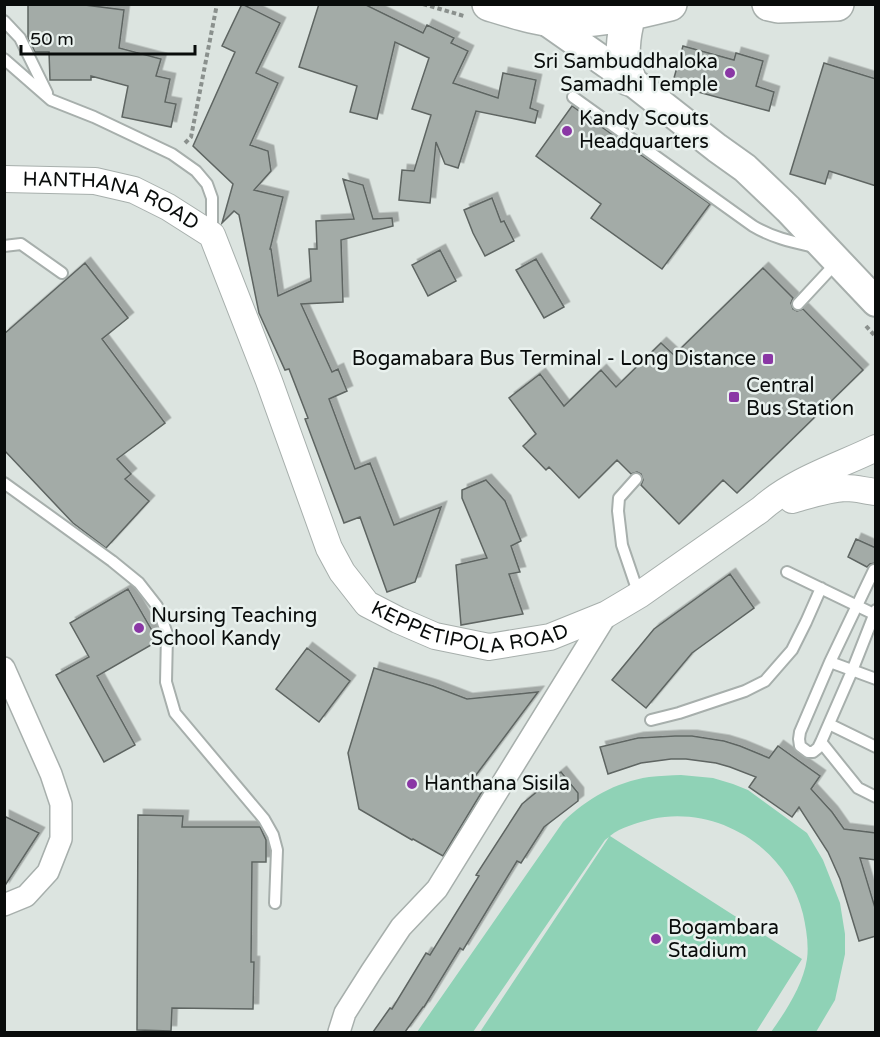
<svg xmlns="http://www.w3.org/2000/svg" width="880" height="1037" viewBox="0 0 880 1037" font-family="'Varela Round',sans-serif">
<defs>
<filter id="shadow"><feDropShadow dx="5.5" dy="-5.5" stdDeviation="0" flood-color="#0004"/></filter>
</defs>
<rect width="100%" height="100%" fill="#dce4e0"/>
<path fill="#8fd2b6" d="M681 775 713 778 733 784 748 790 807 833 823 860 840 903 845 934V954L835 1000 816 1032H771C786 1011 803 985 807 959 809 944 806 928 803 914 787 848 718 805 652 819 637 823 621 827 610 836L802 959 756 1032H480L609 837 605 840 473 1032H417L563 822C586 799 616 782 649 777 660 776 671 775 681 775Z"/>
<path fill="#a3aba7" stroke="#5e6562" stroke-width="1.5" filter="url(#shadow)" d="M28 4H77L124 10 119 48 161 59 156 76 170 79 165 102 176 104 171 127 122 117 128 86 91 76V80H50L49 52H35L28 38Z
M242 4 280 23 256 73 278 83 250 145 268 151 271 171 254 190 283 197 270 249H271L278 296 311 281 309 249H317L316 221 354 219 343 179 363 185 373 219 392 218 393 226 341 240 343 302 301 304 332 372 338 369 347 391 329 399 355 469 370 463 394 525 441 507 415 582 387 592 360 517 344 523 305 419 308 418 289 369 285 370 259 313 239 215 234 211 222 223 233 184 193 146 235 52 222 46Z
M319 4H364L423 33 427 25 454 38 451 43 468 51 453 83 498 98 503 73 536 80 530 108 538 111 535 123 476 111 458 168 445 164 436 142 430 203 399 200 402 170 414 171 431 115 412 109 429 58 395 42 377 119 350 112 357 86 299 67Z
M683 46 734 60 736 53 763 61 756 86 774 92 769 111 672 85Z
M824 63 876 79V186L829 171 825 184 790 174Z
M572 106 710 204 662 269 591 218 601 204 536 156Z
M492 198 501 222 504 221 514 241 485 256 473 233 464 210Z
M440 250 456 281 428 296 412 265Z
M536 259 564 307 544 318 516 270Z
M85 263 128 318 102 339 165 423 117 459 131 474 125 479 149 501 106 548 73 523 4 450V334Z
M763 268 793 298 791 303 793 309 797 311 803 309 863 370 737 493 723 480 679 524 641 485 643 480 641 474 637 472 631 474 617 460 579 498 549 467 546 470 523 446 536 434 509 398 540 374 564 406 601 370 616 387 661 343 674 355Z
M486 480 505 501 521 541 511 546 520 572 509 574 523 614 461 625 456 565 487 558 462 498V490Z
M856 539 876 548V563L870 564 867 567 848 557Z
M730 574 754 608 692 653 646 708 612 680 654 629Z
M128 589 158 641 97 676 135 745 104 762 56 675 89 657 70 623Z
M307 648 350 681 319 722 276 689Z
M374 668 433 686 467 699 538 692 470 783 483 790 443 856 413 839 412 840 359 809 348 753Z
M675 736H692L724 741 740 746 769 758 778 746 820 776 811 789 832 812 844 829 876 833V860L860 858 876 911V936L859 941 840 879 828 852 799 807 792 817 749 787 756 777 730 767 716 763 686 759H671L641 763 608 774 600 747 638 738Z
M561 772 578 793V801L544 827 521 863 517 861 463 950 460 948 424 1007H423L405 1032H373L390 1008 392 1009 426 953 430 955 479 876 476 875 522 804Z
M138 815 183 816 182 827H260L266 840V862H252L251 962H254L253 1009 172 1008 171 1031 137 1030Z
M4 816 39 833 4 887Z"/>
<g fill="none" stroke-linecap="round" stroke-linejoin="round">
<defs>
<path id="service" d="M4 21 20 38 47 93
M4 59 51 100 94 117 172 154 196 171 207 184 212 198V234
M573 97 753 226C773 238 793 242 815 247
M4 246 21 244 62 273
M798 304 837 262
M636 479 619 498 618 511 622 545 639 595
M4 483 112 561 139 583 157 606 167 634 166 682 175 713 264 819 273 835 277 850 275 903
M874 570 830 662 800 732 799 739 800 746 808 752H813L818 748 821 742 852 671 876 610
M787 572 876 615
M830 662 876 679
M651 720 679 713 745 691 765 681 792 650 806 622 821 588
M829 724 876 747
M821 742 858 788 876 797"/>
<path id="minor" d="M4 668 51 774 61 804V839L48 872 26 896 4 905
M339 1032 345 1013 371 972 401 927 437 889 607 614"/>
<g id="tertiary">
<path id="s1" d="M4 179 95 181 134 190 168 207 212 235 269 381 329 548 342 572 367 604 398 620 435 636 489 647 550 637 607 614 639 595 760 510C793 480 837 467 876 448"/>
<path d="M792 500C810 495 827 489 846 488 856 488 866 491 876 492"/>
</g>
<path id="secondary" d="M542 18 629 79 717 148 745 168 788 209 876 302"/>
<path id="primary" d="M489 4C515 12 542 21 570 21 604 20 638 12 670 4
M769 4 778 6 837 4
M629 14C623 37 620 57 629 79"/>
</defs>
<use href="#service" stroke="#a7afac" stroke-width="14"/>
<use href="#minor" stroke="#a7afac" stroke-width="24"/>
<use href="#tertiary" stroke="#a7afac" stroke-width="28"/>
<use href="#secondary" stroke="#a7afac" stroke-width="32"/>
<use href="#primary" stroke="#a7afac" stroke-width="36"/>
<path stroke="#8a908d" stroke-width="4" stroke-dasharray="4.5 3" stroke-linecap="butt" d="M423 4 464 16
M185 143 191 137 217 4
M866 326 876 337"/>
<use href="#service" stroke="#fff" stroke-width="10"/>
<use href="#minor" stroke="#fff" stroke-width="21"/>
<use href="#tertiary" stroke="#fff" stroke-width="26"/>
<use href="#secondary" stroke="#fff" stroke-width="28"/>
<use href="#primary" stroke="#fff" stroke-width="33"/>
</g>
<g fill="#8a37a5" stroke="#e9f1ee" stroke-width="2">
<circle cx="730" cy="73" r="6"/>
<circle cx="567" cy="131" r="6"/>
<rect x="762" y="353" width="12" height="12" rx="3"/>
<rect x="728" y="391" width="12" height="12" rx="3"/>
<circle cx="139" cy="628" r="6"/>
<circle cx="412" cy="784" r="6"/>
<circle cx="656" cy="939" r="6"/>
</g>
<g text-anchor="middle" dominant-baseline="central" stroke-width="5" stroke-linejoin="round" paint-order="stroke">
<g font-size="20" fill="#090c0b" stroke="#e9f1ee" text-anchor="start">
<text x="718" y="62" text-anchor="end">Sri Sambuddhaloka<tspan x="718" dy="23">Samadhi Temple</tspan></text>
<text x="579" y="119">Kandy Scouts<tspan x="579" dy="23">Headquarters</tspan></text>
<text x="756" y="359" text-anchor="end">Bogamabara Bus Terminal - Long Distance</text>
<text x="746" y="386">Central<tspan x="746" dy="23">Bus Station</tspan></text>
<text x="151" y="616">Nursing Teaching<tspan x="151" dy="23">School Kandy</tspan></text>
<text x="424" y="784">Hanthana Sisila</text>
<text x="668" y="928">Bogambara<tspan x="668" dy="23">Stadium</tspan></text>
</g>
<g font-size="20" fill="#090c0b" stroke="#e9f1ee">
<text stroke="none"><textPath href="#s1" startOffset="111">HANTHANA ROAD</textPath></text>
<text stroke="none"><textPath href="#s1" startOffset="732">KEPPETIPOLA ROAD</textPath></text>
</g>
</g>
<rect width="880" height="1037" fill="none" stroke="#090c0b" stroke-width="12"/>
<path d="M21 45v9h174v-9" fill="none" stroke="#090c0b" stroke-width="3"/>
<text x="30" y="45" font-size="18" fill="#090c0b" stroke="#e9f1ee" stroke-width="4.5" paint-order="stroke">50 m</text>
</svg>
